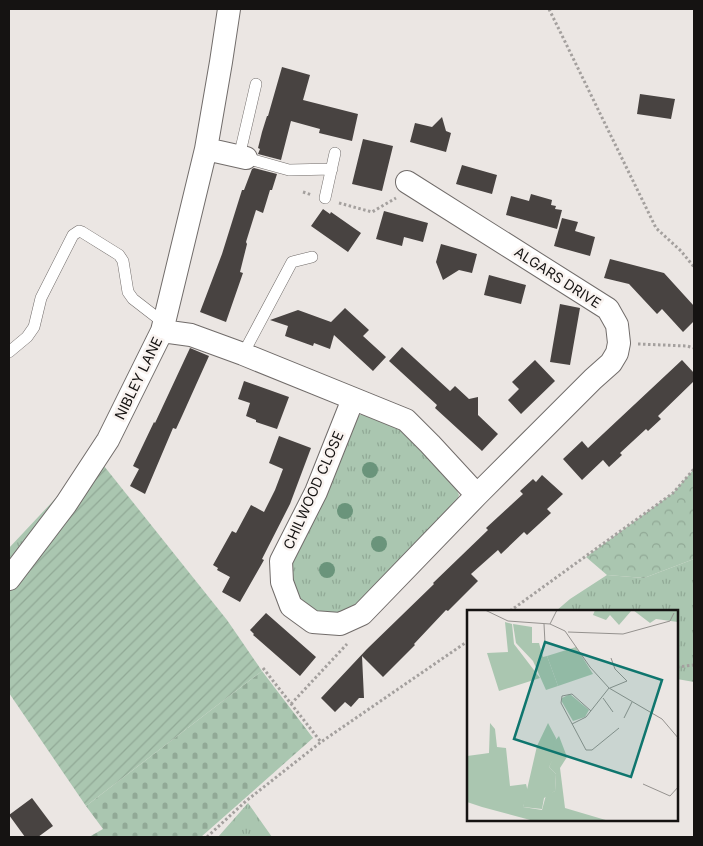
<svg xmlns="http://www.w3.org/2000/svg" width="703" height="846" viewBox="0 0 703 846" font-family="Inter,sans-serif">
<defs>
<pattern id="grass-tufts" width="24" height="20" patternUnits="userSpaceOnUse" patternTransform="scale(1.25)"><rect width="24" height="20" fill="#aac6b0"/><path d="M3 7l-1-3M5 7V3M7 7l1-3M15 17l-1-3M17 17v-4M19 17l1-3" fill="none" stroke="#91a996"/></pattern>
<pattern id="forest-crowns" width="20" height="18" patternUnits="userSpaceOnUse" patternTransform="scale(1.25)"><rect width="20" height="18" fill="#aac6b0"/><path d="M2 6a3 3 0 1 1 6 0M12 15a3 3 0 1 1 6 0" fill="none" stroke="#91a996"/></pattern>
<pattern id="cemetery-stones" width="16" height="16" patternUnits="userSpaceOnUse" patternTransform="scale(1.25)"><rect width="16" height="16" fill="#aac6b0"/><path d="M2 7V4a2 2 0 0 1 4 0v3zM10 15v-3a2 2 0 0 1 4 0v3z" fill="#91a996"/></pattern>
<pattern id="garden-furrows" width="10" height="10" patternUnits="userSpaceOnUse" patternTransform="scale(1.25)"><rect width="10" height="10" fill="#aac6b0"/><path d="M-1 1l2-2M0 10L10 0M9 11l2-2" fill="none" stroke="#91a996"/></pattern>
</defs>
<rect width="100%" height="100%" fill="#ebe6e3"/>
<path fill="url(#grass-tufts)" d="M369 411 402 426 453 482 459 495 454 509 357 610 330 619 305 611 292 594V552L351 419Z
M70 483 9 566V548Z
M694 559V682L677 679V611H556L570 599 607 575 644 578Z
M248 803 272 837H218Z"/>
<path fill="url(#forest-crowns)" d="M694 469V559L644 578 607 575 586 557 673 493Z"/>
<path fill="url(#cemetery-stones)" d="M262 671 313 738 201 837H89L103 829 86 806Z"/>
<path fill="url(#garden-furrows)" d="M104 466 227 620 262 671 86 806 9 693V589Z"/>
<path fill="#484341" d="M282 67 310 75 303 100 358 114 352 141 319 133 320 129 291 121 281 160 258 154 260 149 258 148 262 132 267 116H268Z
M640 94 675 99 671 119 637 114Z
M442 117 446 131 451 133 446 152 410 142 415 123 432 127Z
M363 139 393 146 382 191 352 184Z
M462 165 497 175 492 194 456 184Z
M254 168 277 174 272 190H270L263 213 256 210 246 242 247 244 240 272 243 273 226 322 200 312 222 254 242 190H244L252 169Z
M531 194 552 200 551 205 556 206 555 209 562 210 557 229 506 215 511 196 529 201Z
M323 209 330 214 331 212 361 233 348 252 311 226Z
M384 211 428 223 423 242 404 237 402 246 376 239Z
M562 218 578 222 575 231 595 237 590 256 554 246Z
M441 244 477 254 472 273 459 270 443 280 436 262Z
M610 259 664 273 694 306V321L683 332 662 309 657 314 629 284 604 278Z
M489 275 526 285 521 304 484 295Z
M560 304 580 308 570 365 550 362Z
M345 308 369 330 363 336 386 357 373 371 334 335 330 349 314 343 313 346 285 336 288 326 270 320 298 310 331 322Z
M402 347 450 391 455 386 469 399 478 397V415L498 434 482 451 435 408 437 405 389 361Z
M190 348 209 356 182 416 176 429 173 428 145 494 130 486 139 469 133 466 154 422 155 423Z
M535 360 555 381 521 414 508 400 519 389 512 382Z
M682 360 694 373V381L658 416 661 419 648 431 646 429 620 453 622 455 609 467 603 460 582 480 563 459 582 441 588 448Z
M244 381 289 397 277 429 256 422V420L246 416 250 403 238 399Z
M279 436 311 448 290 504 262 559 264 560 240 602 222 592 230 577 217 570 218 568 213 565 232 531 236 533 251 505 264 512 275 490 283 469 269 463Z
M542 475 563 494 547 509 551 513 527 535 524 532 501 554 498 550 471 574 478 581 448 611 446 610 414 644 415 645 383 677 362 656 364 698H359L351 707 345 702 335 712 321 698 367 649 434 584 433 583 488 530 486 528 523 494 520 491 533 479 536 482Z
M266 613 316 657 300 676 253 635 254 634 250 630Z
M32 798 53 826 38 837H25L9 815Z"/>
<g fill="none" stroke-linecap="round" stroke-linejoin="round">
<defs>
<path id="lane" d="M239 157 256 84
M246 158 289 170 332 169
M325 198 335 153
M9 352 27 337 34 327 41 298 73 235 79 231 82 232 119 255 123 261 128 292 133 299 164 323
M243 354 292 262 312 257"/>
<path id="street" d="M206 149 246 158
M162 331 191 335 243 354 406 420 430 444 477 495
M353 399 316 492 281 561 282 582 291 606 313 622 340 624 362 614 477 495 593 379 611 363 617 353 619 343 617 325 608 309 407 182
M9 579 66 504 108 440 162 331 206 149 221 62 229 9"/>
</defs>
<use href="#lane" stroke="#716c6a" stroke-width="12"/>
<use href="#street" stroke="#716c6a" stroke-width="24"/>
<path stroke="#a4a09e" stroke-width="3" stroke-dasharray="2.5 2.5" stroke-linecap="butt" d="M549 9 656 228 681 251 694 267
M303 192 312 195
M339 203 372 212 396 198
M638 344 687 346 694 348
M510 611 673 493 694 469
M677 667 694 665
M263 668 321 742
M291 704 347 644
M207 837 246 801 321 742 468 641"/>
<use href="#lane" stroke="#fff" stroke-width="11"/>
<use href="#street" stroke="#fff" stroke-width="22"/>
</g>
<g fill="#6a947b">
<circle cx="370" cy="470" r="8"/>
<circle cx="345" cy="511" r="8"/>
<circle cx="379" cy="544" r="8"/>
<circle cx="327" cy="570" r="8"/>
</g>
<g text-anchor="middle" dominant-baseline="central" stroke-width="5" stroke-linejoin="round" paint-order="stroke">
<g font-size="14" fill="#151312" stroke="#f9f3f0">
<text transform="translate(558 277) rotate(33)">ALGARS DRIVE</text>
<text transform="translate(138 378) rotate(-64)">NIBLEY LANE</text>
<text transform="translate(313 490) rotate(-66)">CHILWOOD CLOSE</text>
</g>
</g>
<g transform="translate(467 610)">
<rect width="211" height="211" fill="#ebe6e3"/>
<path d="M128 0H165L152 15 143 5 139 10 126 5ZM166 0H211V12L189 9 183 13ZM38 12 45 14 47 34 73 68 32 81 20 43 41 42ZM103 84 122 100 118 107 106 111 95 92V88ZM81 113 89 128 88 146 82 157 89 164 88 181 77 188 75 199 56 197 70 136ZM15 144V197L0 192V146Z" fill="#aac6b0"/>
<path d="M23 113 28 119 30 137 39 138 43 176 59 174 61 182 56 197 75 200 79 185 88 181 89 164 82 157 87 146 86 133 92 126 100 147 93 158 98 198 142 211H67L15 197V144L22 143Z" fill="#aac6b0"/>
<path d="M46 14 65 17V33H72L76 47 80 46 91 76 79 80 66 51 49 33Z" fill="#aac6b0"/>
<path d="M109 37 126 64 91 76 80 46Z" fill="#aac6b0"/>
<path fill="none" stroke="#95928f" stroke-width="1" d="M18 0 41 11 83 14 98 21 123 57 142 78 195 109 212 129M77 14 78 33M83 14 90 0M101 22 156 24 203 11 207 3M143 78 160 71 148 59 144 48M136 88 146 102M124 101 105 84 95 86 94 93 119 140H125L152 118M157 108 165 92M105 114 119 107 142 78M176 174 203 186 212 176"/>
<path fill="#0f766e" fill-opacity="0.15" stroke="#0f766e" stroke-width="2.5" d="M78 32 195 70 164 167 47 129Z"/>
<rect width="211" height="211" fill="none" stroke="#151312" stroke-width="2.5"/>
</g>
<rect width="703" height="846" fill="none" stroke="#151312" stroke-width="20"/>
</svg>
